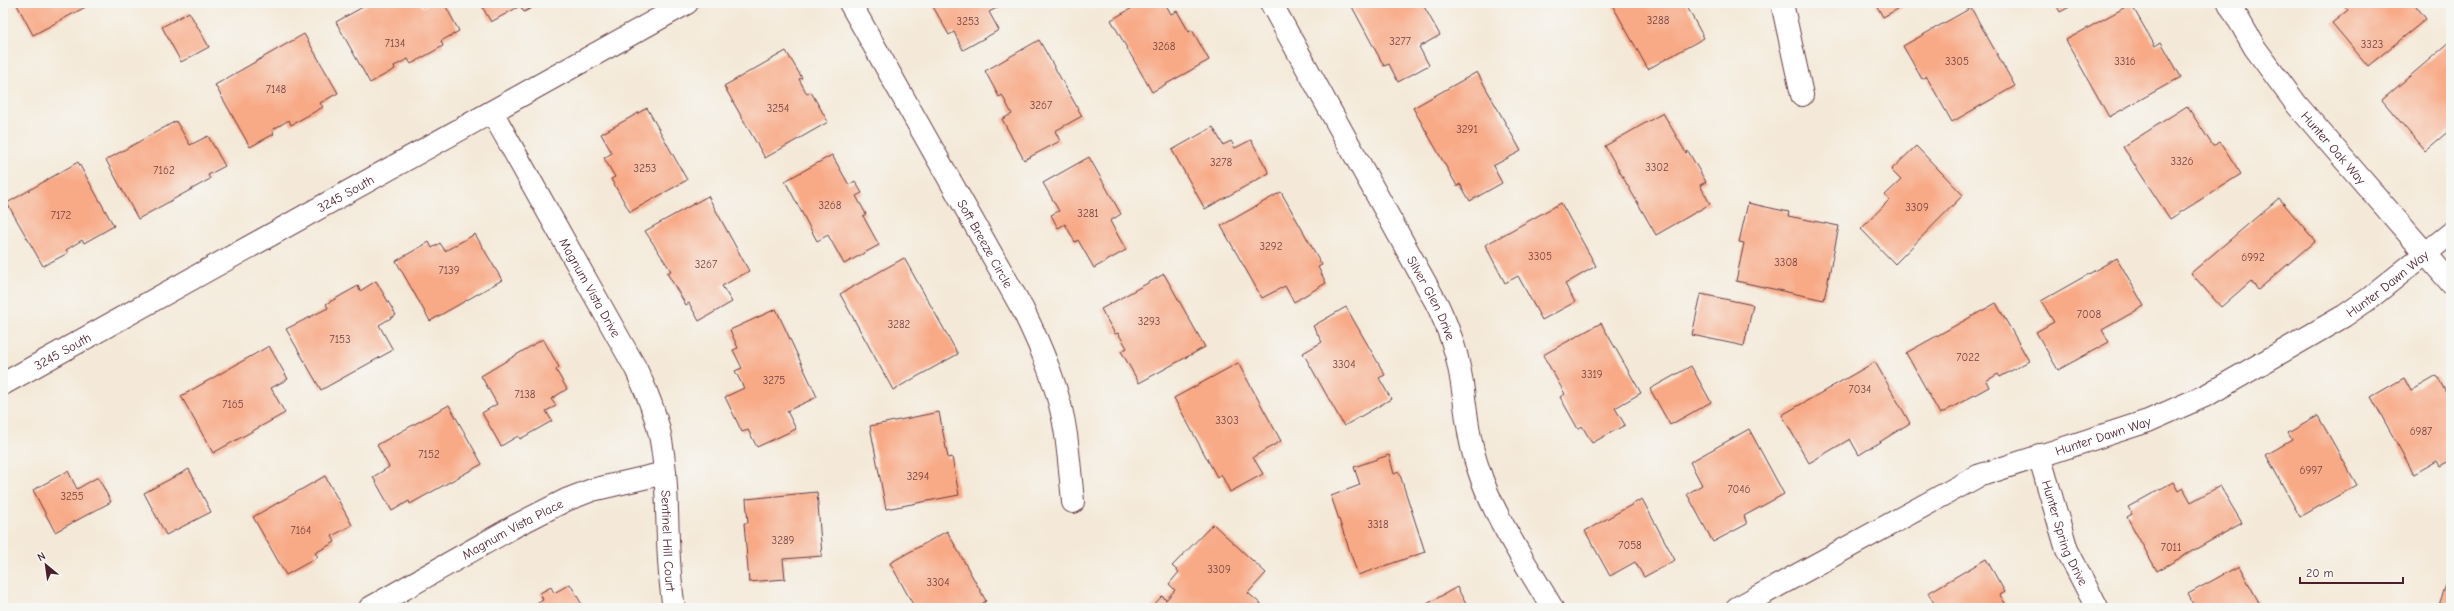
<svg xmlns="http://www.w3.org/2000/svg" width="2454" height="611" viewBox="0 0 2454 611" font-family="'Comic Neue',sans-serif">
<rect width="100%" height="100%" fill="#f6f6f2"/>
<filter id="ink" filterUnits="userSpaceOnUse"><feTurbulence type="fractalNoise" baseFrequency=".025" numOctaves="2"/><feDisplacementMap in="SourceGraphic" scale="8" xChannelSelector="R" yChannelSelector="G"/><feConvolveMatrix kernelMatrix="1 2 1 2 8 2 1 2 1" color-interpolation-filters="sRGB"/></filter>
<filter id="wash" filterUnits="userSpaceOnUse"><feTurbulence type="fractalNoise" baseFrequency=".012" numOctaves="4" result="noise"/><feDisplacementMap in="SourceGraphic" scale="16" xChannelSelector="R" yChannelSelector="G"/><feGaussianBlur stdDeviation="0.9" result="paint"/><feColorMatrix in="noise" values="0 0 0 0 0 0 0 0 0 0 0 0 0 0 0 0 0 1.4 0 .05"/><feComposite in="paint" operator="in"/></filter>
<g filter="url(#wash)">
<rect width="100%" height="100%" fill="#f4e9d8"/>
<g id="blocks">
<path fill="#f8aa87" d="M16 3H93L33 35Z
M370 3H420L423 7 430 3H444L459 31 441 41 443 46 411 64 408 59 394 66 395 69 370 83 336 22Z
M480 3H533L535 6 524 12 520 6 491 22Z
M931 3H1006L989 12 999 30 963 50 954 32 949 35Z
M1141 3H1165L1171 14 1177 11 1189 32 1192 30 1209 60 1152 92 1111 20Z
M1350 3H1422L1440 35 1419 47 1429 65 1398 82 1389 64 1384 66Z
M1611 3H1685L1704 38 1648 69Z
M1875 3H1909L1883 17Z
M2055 3H2077L2060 12Z
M2342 3H2414L2426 19 2368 66 2332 23 2348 10Z
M2131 4 2155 46 2161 42 2181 77 2109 117 2066 40Z
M1971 8 2015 86 1952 122 1926 76 1922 79 1903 46Z
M189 12 209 47 181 62 162 27Z
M304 34 338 93 320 103 323 107 291 125 289 120 272 130 274 134 250 147 215 85Z
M1039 40 1082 116 1055 131 1060 141 1024 160 1002 119 1012 114 1002 95 999 97 985 71Z
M2451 41V129L2425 151 2382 100Z
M786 51 802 78 799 79 807 94 811 92 828 122 765 158 724 86Z
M1477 72 1521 151 1493 166 1502 183 1470 201 1460 184 1457 186 1413 108Z
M2187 106 2213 146 2220 142 2241 174 2170 219 2123 147Z
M647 108 687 180 630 212 611 179 615 177 604 158 612 153 601 134Z
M1663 113 1686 153 1688 151 1706 182 1700 185 1710 204 1656 235 1605 146Z
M176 121 190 145 208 136 225 166 208 175 210 179 138 219 106 160Z
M1213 127 1223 145 1231 141 1235 148 1251 140 1269 173 1205 209 1172 150Z
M1916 146 1963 195 1895 264 1861 229 1889 200 1885 195 1901 180 1891 170Z
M832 155 849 185 855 181 862 193 856 196 866 214 863 216 879 245 844 264 828 235 817 241 785 181Z
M1089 157 1121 214 1110 221 1126 250 1094 268 1078 240 1075 242 1065 224 1058 228 1051 215 1059 211 1043 183Z
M78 162 114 226 84 243 82 240 66 250 68 253 43 266 7 203Z
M1281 192 1322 265 1318 267 1326 283 1294 302 1285 286 1262 298 1221 226Z
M708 196 749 271 722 286 732 302 699 321 689 303 686 305 667 273 671 271 645 231Z
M2279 198 2315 241 2258 290 2251 281 2221 307 2191 273Z
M1561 203 1596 266 1565 284 1575 302 1542 320 1518 276 1505 283 1485 245Z
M1748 203 1789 212 1788 216 1839 226 1824 300 1736 281 1744 243 1739 242Z
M475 234 502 280 430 321 396 261 429 242 432 248 440 243 445 251Z
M904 258 958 354 893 390 840 294Z
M2117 258 2144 306 2102 330 2109 342 2058 370 2036 332 2054 322 2041 301Z
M1164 274 1205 347 1139 383 1121 351 1127 348 1118 333 1115 334 1101 309Z
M376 281 396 315 379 325 393 350 321 390 286 329 328 308 326 304 358 286 360 291Z
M1701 294 1753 305 1744 346 1692 335Z
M1996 303 2029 361 2000 377 1998 374 1986 381 1989 387 1940 414 1906 353Z
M1346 307 1385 375 1379 378 1391 399 1344 426 1303 353 1322 342 1313 326Z
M776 309 817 397 787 411 796 429 757 447 748 430 742 432 725 397 744 388 735 371 742 368 733 350 738 348 730 330Z
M1601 323 1641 393 1615 408 1625 425 1592 443 1582 426 1578 429 1560 397 1565 394 1543 355Z
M543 339 559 367 556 370 567 389 551 399 556 406 546 411 552 421 520 439 518 436 501 446 482 413 497 404 481 376Z
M269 346 288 379 271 388 285 413 213 453 181 396Z
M1875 362 1910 423 1859 455 1850 439 1809 463 1782 415Z
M1238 363 1281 441 1253 457 1263 474 1230 492 1221 474 1217 477 1174 398Z
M1691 366 1711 402 1670 425 1650 389Z
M2437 376 2451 402V460L2440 466 2437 461 2414 474 2371 397 2404 378 2411 391Z
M449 405 482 464 410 504 409 501 392 511 373 477 389 467 377 445Z
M939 412 948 458 952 457 959 495 886 509 870 426Z
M2318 416 2357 485 2300 517 2266 455 2292 440 2288 433Z
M1749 429 1784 494 1744 516 1747 524 1713 542 1687 494 1702 485 1690 462Z
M1389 455 1394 474 1399 472 1425 552 1358 575 1331 496 1360 485 1354 467Z
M189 469 211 512 166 535 144 493Z
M68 471 77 489 98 477 111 502 55 532 33 490Z
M325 476 352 525 332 536 335 542 315 553 318 557 286 575 253 517Z
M2173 482 2178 491 2183 488 2191 502 2220 486 2242 523 2157 571 2127 517 2132 514 2128 507Z
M817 492 822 556 783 559 785 579 749 582 744 523H748L746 499Z
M1642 499 1675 560 1644 577 1635 562 1610 576 1585 531Z
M1213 524 1266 573 1248 593 1262 605 1260 608H1151L1162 596 1166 600 1175 590 1169 584 1179 572 1172 566Z
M947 531 986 601 983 603 986 608H915L890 563Z
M1986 559 2005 592 2000 595 2008 608H1937L1928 593Z
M2239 566 2262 608H2195L2188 594Z
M2448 579 2451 580V608H2438Z
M570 584 584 608H529L543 600 540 593 551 587 554 593Z
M1457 587 1468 608H1420Z"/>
</g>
</g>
<g filter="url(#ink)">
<use href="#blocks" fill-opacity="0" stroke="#643d45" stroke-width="1"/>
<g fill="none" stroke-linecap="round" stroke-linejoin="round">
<defs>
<g id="street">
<path id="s1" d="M850 3 1023 310C1042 349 1060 391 1066 435 1069 457 1071 480 1073 502"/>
<path id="s2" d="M1271 3 1438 306C1448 327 1456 349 1460 372 1466 404 1467 437 1478 468 1494 518 1526 563 1552 608"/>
<path d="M1782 3 1802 95"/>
<path id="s3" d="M2229 3 2255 48 2297 105 2451 283"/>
<path id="s4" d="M492 112 636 369C646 390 655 412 660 435 671 492 664 551 674 608"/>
<path id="s5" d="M3 384 687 3"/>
<path id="s6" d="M2039 455 2067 550 2097 608"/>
<path id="s7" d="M370 608 515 526 566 500 592 490 665 473"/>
<path id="s8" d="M1737 608 1978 476 2148 421 2207 395 2344 316 2370 298 2451 233"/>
</g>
</defs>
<use href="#street" stroke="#643d45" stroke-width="24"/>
<use href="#street" stroke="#fff" stroke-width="22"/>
</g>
</g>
<g text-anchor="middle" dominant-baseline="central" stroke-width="3.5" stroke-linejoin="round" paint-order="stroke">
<g font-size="11" fill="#764242">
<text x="1658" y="20">3288</text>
<text x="968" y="21">3253</text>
<text x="1400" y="41">3277</text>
<text x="395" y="43">7134</text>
<text x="2372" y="44">3323</text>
<text x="1164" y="46">3268</text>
<text x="1957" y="61">3305</text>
<text x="2125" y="61">3316</text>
<text x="276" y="89">7148</text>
<text x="1041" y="105">3267</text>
<text x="778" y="108">3254</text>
<text x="1467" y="129">3291</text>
<text x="2182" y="161">3326</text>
<text x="1221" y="162">3278</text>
<text x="1657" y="167">3302</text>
<text x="645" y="168">3253</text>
<text x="164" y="170">7162</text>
<text x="830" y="205">3268</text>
<text x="1917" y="207">3309</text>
<text x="1088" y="213">3281</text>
<text x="61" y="215">7172</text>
<text x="1271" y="246">3292</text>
<text x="1540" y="256">3305</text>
<text x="2253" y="257">6992</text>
<text x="1786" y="262">3308</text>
<text x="706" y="264">3267</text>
<text x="449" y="270">7139</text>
<text x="2089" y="314">7008</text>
<text x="1149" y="321">3293</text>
<text x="899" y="324">3282</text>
<text x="340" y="339">7153</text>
<text x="1968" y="357">7022</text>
<text x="1344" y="364">3304</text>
<text x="1592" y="374">3319</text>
<text x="774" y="380">3275</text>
<text x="1860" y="389">7034</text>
<text x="525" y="394">7138</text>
<text x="233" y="404">7165</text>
<text x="1227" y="420">3303</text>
<text x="2421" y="431">6987</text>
<text x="429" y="454">7152</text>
<text x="2311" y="470">6997</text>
<text x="918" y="476">3294</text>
<text x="1739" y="489">7046</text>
<text x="72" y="496">3255</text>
<text x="1378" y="524">3318</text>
<text x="301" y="530">7164</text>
<text x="783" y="540">3289</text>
<text x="1630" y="545">7058</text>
<text x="2171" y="547">7011</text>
<text x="1219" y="569">3309</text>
<text x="938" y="582">3304</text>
</g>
<g font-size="13" fill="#4a1f2b" stroke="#f6f6f2">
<text stroke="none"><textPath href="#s3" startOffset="179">Hunter Oak Way</textPath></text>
<text stroke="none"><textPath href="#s5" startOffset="392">3245 South</textPath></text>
<text stroke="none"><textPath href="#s1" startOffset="276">Soft Breeze Circle</textPath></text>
<text stroke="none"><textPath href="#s8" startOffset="730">Hunter Dawn Way</textPath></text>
<text stroke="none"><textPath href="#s4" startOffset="201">Magnum Vista Drive</textPath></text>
<text stroke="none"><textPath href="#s2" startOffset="336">Silver Glen Drive</textPath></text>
<text stroke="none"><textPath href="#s5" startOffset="68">3245 South</textPath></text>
<text stroke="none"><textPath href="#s8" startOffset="406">Hunter Dawn Way</textPath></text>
<text stroke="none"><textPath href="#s7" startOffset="163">Magnum Vista Place</textPath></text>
<text stroke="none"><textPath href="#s6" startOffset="82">Hunter Spring Drive</textPath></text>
<text stroke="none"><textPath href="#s4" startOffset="471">Sentinel Hill Court</textPath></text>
</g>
</g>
<rect width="2454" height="611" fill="none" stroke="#f6f6f2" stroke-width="16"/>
<g transform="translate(46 565) rotate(331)" stroke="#f6f6f2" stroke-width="3" paint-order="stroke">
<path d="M0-3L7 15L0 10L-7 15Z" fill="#4a1f2b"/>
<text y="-6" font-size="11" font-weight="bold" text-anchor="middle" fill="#4a1f2b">N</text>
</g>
<path d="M2300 577v6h103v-6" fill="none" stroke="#4a1f2b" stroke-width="2"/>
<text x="2306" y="577" font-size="12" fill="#4a1f2b" stroke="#f6f6f2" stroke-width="3" paint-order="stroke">20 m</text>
</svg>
